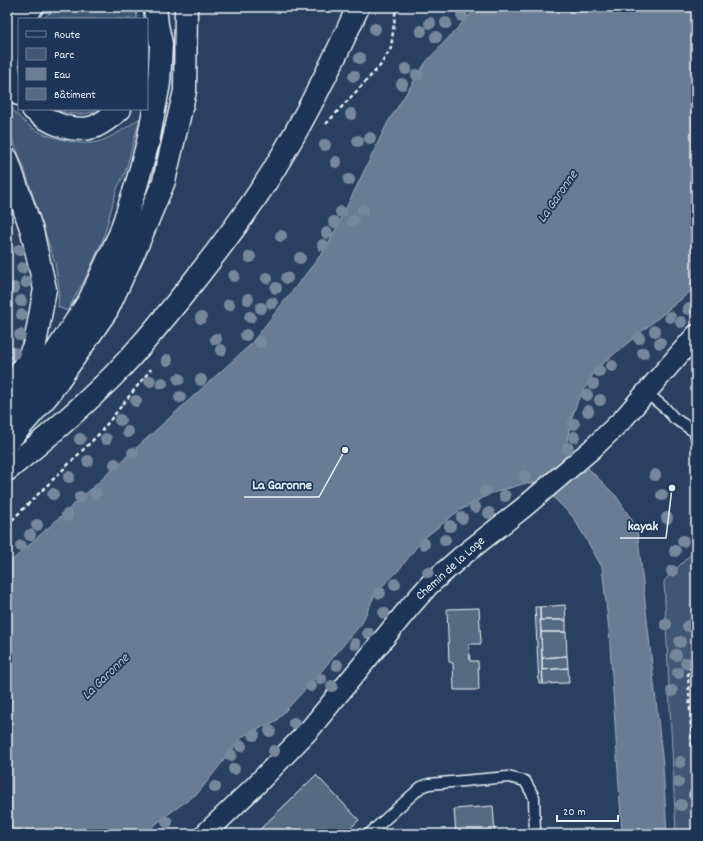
<svg xmlns="http://www.w3.org/2000/svg" width="703" height="841" viewBox="0 0 703 841" font-family="Dekko,sans-serif">
<rect width="100%" height="100%" fill="#294061"/>
<filter id="ink" filterUnits="userSpaceOnUse"><feTurbulence type="fractalNoise" baseFrequency=".025" numOctaves="2"/><feDisplacementMap in="SourceGraphic" scale="8" xChannelSelector="R" yChannelSelector="G"/><feConvolveMatrix kernelMatrix="1 2 1 2 8 2 1 2 1" color-interpolation-filters="sRGB"/></filter>
<g filter="url(#ink)">
<path fill="#415774" stroke="#94a4b6" d="M57 7H136L137 19H43Z
M8 103C26 128 40 135 69 141 78 143 87 144 97 142 112 138 127 127 140 118L125 173 117 189 103 239 86 277 67 311 58 307 59 288 55 263 23 165 7 126Z
M56 109H103L100 111C85 114 71 117 56 109Z
M696 549V834H676L664 581Z"/>
<path fill="#6b7c95" stroke="#9dabbd" d="M477 7H696V287L596 369 578 400 571 420 566 446 567 450 576 456 617 497 637 528 663 765 667 834H622L609 630 602 567 573 517 542 486 527 483 492 493 457 512 422 540 398 571 376 592 362 623 319 674 276 721 243 736 198 793 167 815 144 834H7V565L250 345 327 247 388 122 426 62Z"/>
<path fill="#556a83" stroke="#e8f1f8" d="M565 605 566 620H540V607Z
M535 607H540L543 684H539Z
M479 608 481 644H469L470 661H478L479 690H454L453 663 449 662 447 609Z
M540 620H566V632H541Z
M541 632H566L567 656 542 658Z
M567 656 568 668 542 670V658Z
M568 668 569 683 543 684 542 670Z
M316 775 359 820 344 834H255Z
M493 806 495 834H456L454 809Z"/>
<g fill="none" stroke-linecap="round" stroke-linejoin="round">
<defs>
<path id="lane" d="M654 399 666 409 674 418 695 432 696 437
M695 795 696 796
M369 834 421 787 429 784 508 777 525 781 534 797 535 834"/>
<path id="street" d="M205 834 256 785 310 729 408 609 430 584 462 556 523 508 592 449 623 419 696 335"/>
<path id="secondary" d="M7 159 32 231 45 289 35 344 15 383 7 392
M7 470C43 441 80 409 113 376 139 349 163 320 186 291 217 252 247 213 273 171 305 118 333 63 358 7"/>
<path id="highway" d="M21 19 32 7
M19 22C17 27 13 32 12 37 5 54 6 80 19 94
M33 109C49 123 72 133 94 127 103 123 112 116 120 109
M7 421 46 367 89 301 120 234 137 183 148 142 159 83 161 44 157 25 155 7
M7 442 48 395 107 310 138 243 164 181 185 91 186 7"/>
</defs>
<use href="#lane" stroke="#e8f1f8" stroke-width="13"/>
<use href="#street" stroke="#e8f1f8" stroke-width="23"/>
<use href="#secondary" stroke="#e8f1f8" stroke-width="25"/>
<use href="#highway" stroke="#e8f1f8" stroke-width="25"/>
<path stroke="#e8f1f8" stroke-width="2.5" stroke-dasharray="4 3" stroke-linecap="butt" d="M326 124 380 66 391 48 396 7
M7 525 99 434 151 369
M694 781 688 675 696 639"/>
<use href="#lane" stroke="#1d3557" stroke-width="10"/>
<use href="#street" stroke="#1d3557" stroke-width="20"/>
<use href="#secondary" stroke="#1d3557" stroke-width="22"/>
<use href="#highway" stroke="#1d3557" stroke-width="22"/>
</g>
<g fill="#77889e">
<circle cx="462" cy="16" r="6"/>
<circle cx="430" cy="23" r="6"/>
<circle cx="446" cy="23" r="6"/>
<circle cx="375" cy="29" r="6"/>
<circle cx="421" cy="31" r="6"/>
<circle cx="436" cy="37" r="6"/>
<circle cx="360" cy="58" r="6"/>
<circle cx="406" cy="69" r="6"/>
<circle cx="417" cy="75" r="6"/>
<circle cx="354" cy="76" r="6"/>
<circle cx="402" cy="84" r="6"/>
<circle cx="351" cy="114" r="6"/>
<circle cx="370" cy="138" r="6"/>
<circle cx="358" cy="141" r="6"/>
<circle cx="325" cy="145" r="6"/>
<circle cx="336" cy="162" r="6"/>
<circle cx="349" cy="180" r="6"/>
<circle cx="363" cy="210" r="6"/>
<circle cx="341" cy="212" r="6"/>
<circle cx="353" cy="221" r="6"/>
<circle cx="334" cy="222" r="6"/>
<circle cx="327" cy="233" r="6"/>
<circle cx="281" cy="236" r="6"/>
<circle cx="323" cy="245" r="6"/>
<circle cx="19" cy="250" r="6"/>
<circle cx="250" cy="257" r="6"/>
<circle cx="300" cy="258" r="6"/>
<circle cx="22" cy="268" r="6"/>
<circle cx="234" cy="276" r="6"/>
<circle cx="267" cy="278" r="6"/>
<circle cx="287" cy="278" r="6"/>
<circle cx="26" cy="282" r="6"/>
<circle cx="14" cy="288" r="6"/>
<circle cx="276" cy="288" r="6"/>
<circle cx="248" cy="299" r="6"/>
<circle cx="21" cy="301" r="6"/>
<circle cx="272" cy="303" r="6"/>
<circle cx="229" cy="305" r="6"/>
<circle cx="261" cy="308" r="6"/>
<circle cx="688" cy="309" r="6"/>
<circle cx="22" cy="315" r="6"/>
<circle cx="250" cy="317" r="6"/>
<circle cx="670" cy="317" r="6"/>
<circle cx="201" cy="318" r="6"/>
<circle cx="681" cy="322" r="6"/>
<circle cx="655" cy="331" r="6"/>
<circle cx="20" cy="335" r="6"/>
<circle cx="246" cy="335" r="6"/>
<circle cx="639" cy="338" r="6"/>
<circle cx="216" cy="339" r="6"/>
<circle cx="260" cy="342" r="6"/>
<circle cx="660" cy="343" r="6"/>
<circle cx="221" cy="350" r="6"/>
<circle cx="14" cy="353" r="6"/>
<circle cx="643" cy="353" r="6"/>
<circle cx="167" cy="360" r="6"/>
<circle cx="612" cy="366" r="6"/>
<circle cx="599" cy="371" r="6"/>
<circle cx="179" cy="379" r="6"/>
<circle cx="201" cy="380" r="6"/>
<circle cx="150" cy="381" r="6"/>
<circle cx="162" cy="383" r="6"/>
<circle cx="593" cy="384" r="6"/>
<circle cx="587" cy="395" r="6"/>
<circle cx="180" cy="397" r="6"/>
<circle cx="600" cy="400" r="6"/>
<circle cx="136" cy="401" r="6"/>
<circle cx="588" cy="411" r="6"/>
<circle cx="120" cy="420" r="6"/>
<circle cx="574" cy="424" r="6"/>
<circle cx="128" cy="432" r="6"/>
<circle cx="574" cy="437" r="6"/>
<circle cx="80" cy="439" r="6"/>
<circle cx="106" cy="439" r="6"/>
<circle cx="568" cy="448" r="6"/>
<circle cx="133" cy="453" r="6"/>
<circle cx="88" cy="461" r="6"/>
<circle cx="115" cy="464" r="6"/>
<circle cx="655" cy="475" r="6"/>
<circle cx="525" cy="476" r="6"/>
<circle cx="69" cy="477" r="6"/>
<circle cx="485" cy="491" r="6"/>
<circle cx="95" cy="493" r="6"/>
<circle cx="53" cy="494" r="6"/>
<circle cx="662" cy="495" r="6"/>
<circle cx="505" cy="496" r="6"/>
<circle cx="80" cy="497" r="6"/>
<circle cx="475" cy="507" r="6"/>
<circle cx="489" cy="513" r="6"/>
<circle cx="67" cy="515" r="6"/>
<circle cx="462" cy="518" r="6"/>
<circle cx="667" cy="518" r="6"/>
<circle cx="37" cy="525" r="6"/>
<circle cx="450" cy="526" r="6"/>
<circle cx="30" cy="535" r="6"/>
<circle cx="445" cy="540" r="6"/>
<circle cx="683" cy="541" r="6"/>
<circle cx="424" cy="544" r="6"/>
<circle cx="21" cy="546" r="6"/>
<circle cx="675" cy="551" r="6"/>
<circle cx="672" cy="571" r="6"/>
<circle cx="428" cy="572" r="6"/>
<circle cx="395" cy="584" r="6"/>
<circle cx="380" cy="593" r="6"/>
<circle cx="384" cy="613" r="6"/>
<circle cx="666" cy="624" r="6"/>
<circle cx="688" cy="626" r="6"/>
<circle cx="368" cy="633" r="6"/>
<circle cx="680" cy="642" r="6"/>
<circle cx="355" cy="644" r="6"/>
<circle cx="676" cy="655" r="6"/>
<circle cx="686" cy="663" r="6"/>
<circle cx="337" cy="665" r="6"/>
<circle cx="678" cy="673" r="6"/>
<circle cx="321" cy="679" r="6"/>
<circle cx="311" cy="686" r="6"/>
<circle cx="332" cy="686" r="6"/>
<circle cx="672" cy="691" r="6"/>
<circle cx="294" cy="723" r="6"/>
<circle cx="270" cy="731" r="6"/>
<circle cx="254" cy="735" r="6"/>
<circle cx="241" cy="746" r="6"/>
<circle cx="274" cy="751" r="6"/>
<circle cx="231" cy="755" r="6"/>
<circle cx="680" cy="762" r="6"/>
<circle cx="234" cy="769" r="6"/>
<circle cx="678" cy="782" r="6"/>
<circle cx="215" cy="787" r="6"/>
<circle cx="681" cy="805" r="6"/>
<circle cx="167" cy="822" r="6"/>
</g>
</g>
<g text-anchor="middle" dominant-baseline="central" stroke-width="3.5" stroke-linejoin="round" paint-order="stroke">
<g font-size="13" fill="#e8f1f8" stroke="#1d3557">
<text transform="translate(451 569) rotate(-42)">Chemin de la Loge</text>
</g>
<g font-size="14" font-style="italic" fill="#b6c2d0" stroke="#1d3557">
<text transform="translate(558 197) rotate(-55)">La Garonne</text>
<text transform="translate(106 677) rotate(-44)">La Garonne</text>
</g>
</g>
<path fill="none" stroke="#e8f1f8" stroke-width="1.5" d="M345 450L319 497H244M672 488L666 538H620"/>
<g fill="#e8f1f8" stroke="#1d3557" stroke-width="1.5">
<circle cx="345" cy="450" r="4"/>
<circle cx="672" cy="488" r="4"/>
</g>
<g font-size="14" text-anchor="middle" font-weight="bold" fill="#e8f1f8" stroke="#1d3557" stroke-width="3.5" stroke-linejoin="round" paint-order="stroke">
<text x="282" y="489">La Garonne</text>
<text x="643" y="530">kayak</text>
</g>
<rect width="703" height="841" fill="none" stroke="#1d3557" stroke-width="24"/>
<rect x="12" y="12" width="679" height="817" fill="none" stroke="#e8f1f8" stroke-width="1.5" filter="url(#ink)"/>
<rect x="18" y="18" width="130" height="92" fill="#1d3557" stroke="#6e8097"/>
<rect x="26" y="31" width="20" height="6" fill="#1d3557" stroke="#6e8097"/>
<text x="54" y="38" font-size="12" fill="#e8f1f8">Route</text>
<rect x="26" y="48" width="20" height="12" fill="#415774" stroke="#6e8097"/>
<text x="54" y="58" font-size="12" fill="#e8f1f8">Parc</text>
<rect x="26" y="68" width="20" height="12" fill="#6b7c95" stroke="#6e8097"/>
<text x="54" y="78" font-size="12" fill="#e8f1f8">Eau</text>
<rect x="26" y="88" width="20" height="12" fill="#556a83" stroke="#6e8097"/>
<text x="54" y="98" font-size="12" fill="#e8f1f8">Bâtiment</text>
<path d="M557 815v6h61v-6" fill="none" stroke="#e8f1f8" stroke-width="2"/>
<text x="563" y="815" font-size="12" fill="#e8f1f8" stroke="#1d3557" stroke-width="3" paint-order="stroke">20 m</text>
</svg>
